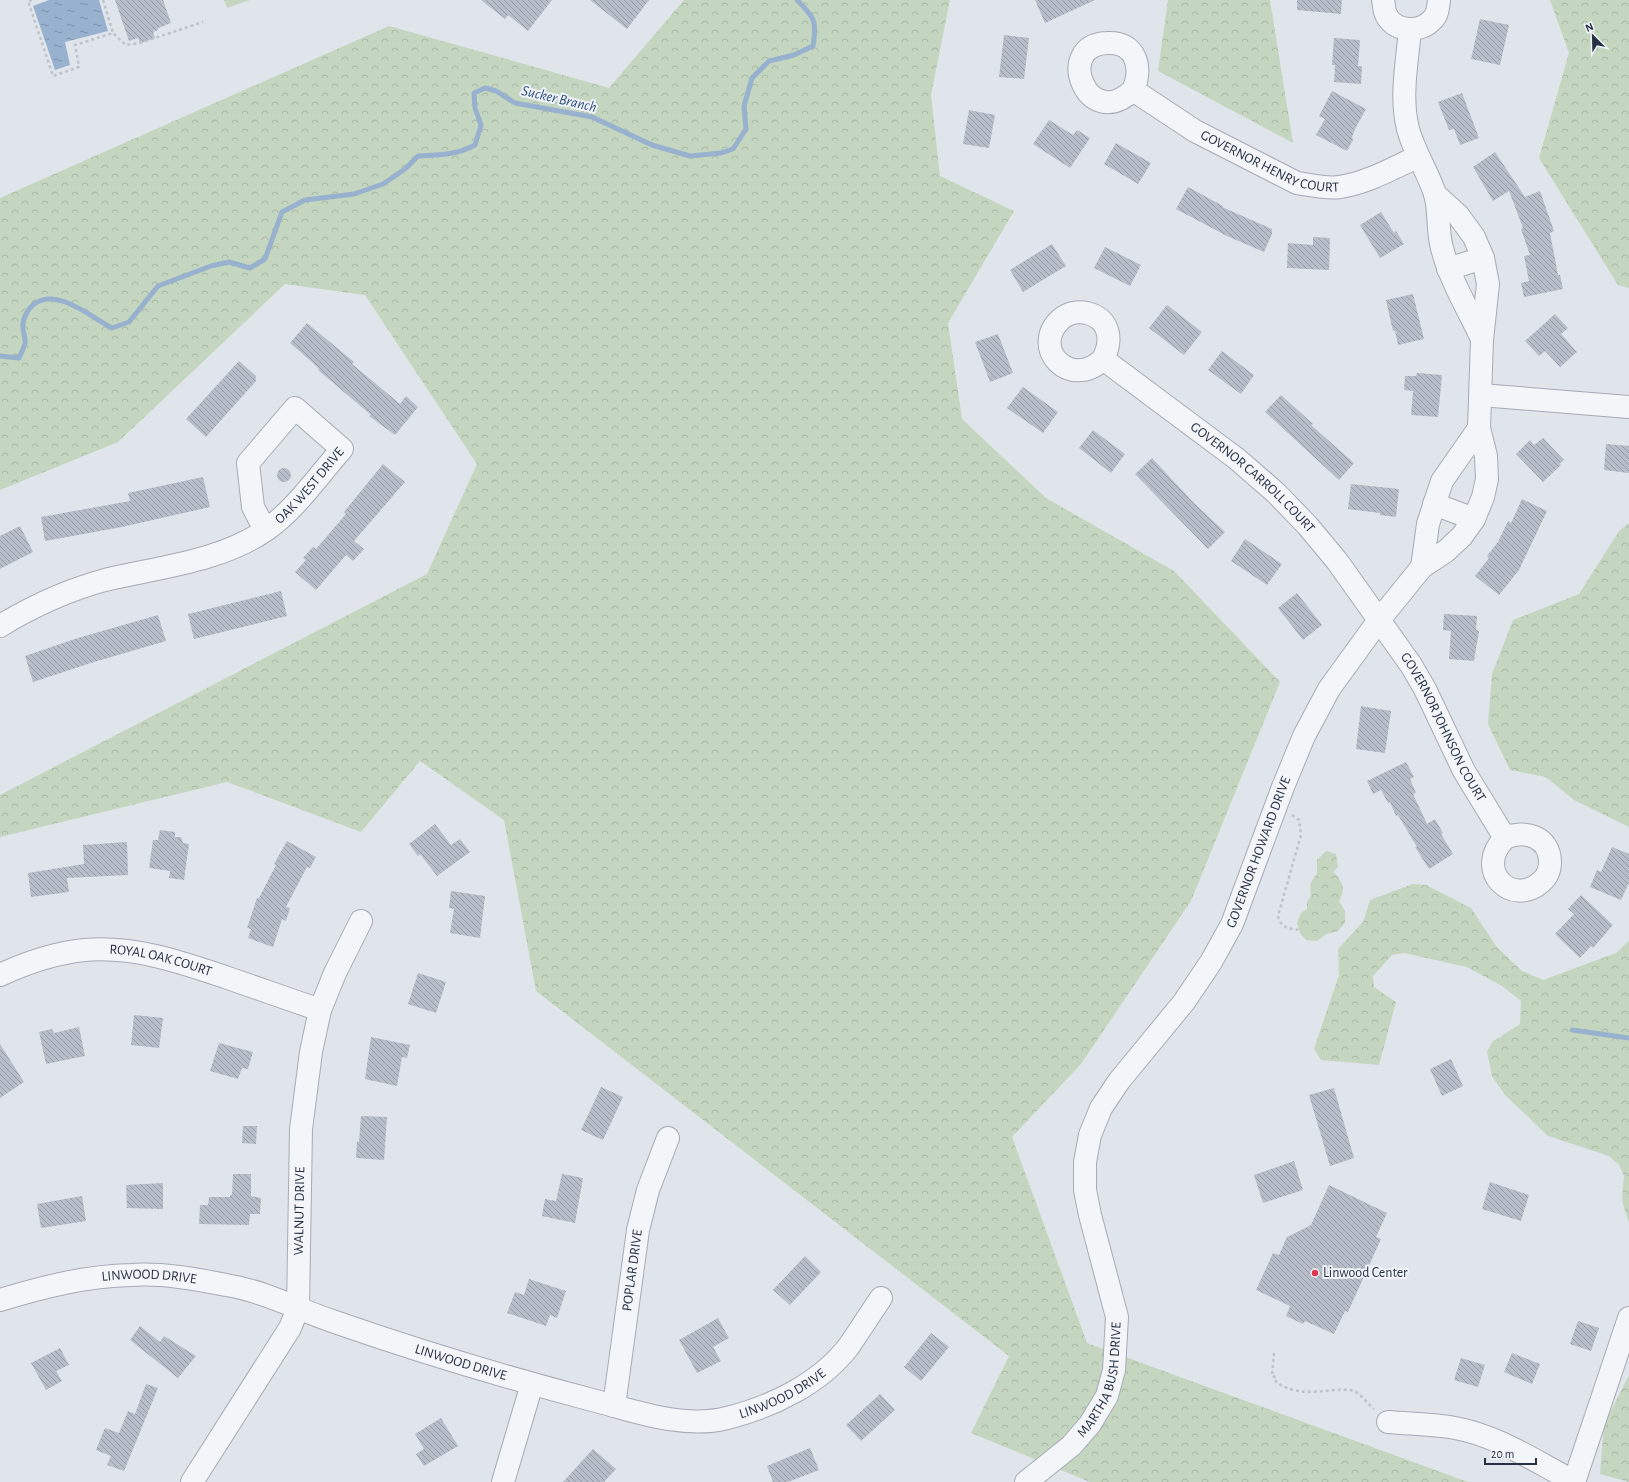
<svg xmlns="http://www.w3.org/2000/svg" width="1629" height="1482" viewBox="0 0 1629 1482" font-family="'Alegreya Sans',sans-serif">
<defs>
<pattern id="forest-crowns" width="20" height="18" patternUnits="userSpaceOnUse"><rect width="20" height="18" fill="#c5d6c0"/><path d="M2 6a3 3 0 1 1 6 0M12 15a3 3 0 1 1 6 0" fill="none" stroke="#a9b8a6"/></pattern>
<pattern id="water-ripples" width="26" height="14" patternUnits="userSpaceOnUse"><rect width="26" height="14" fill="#97b1cf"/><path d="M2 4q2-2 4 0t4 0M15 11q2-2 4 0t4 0" fill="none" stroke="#7b91aa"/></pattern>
<pattern id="building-back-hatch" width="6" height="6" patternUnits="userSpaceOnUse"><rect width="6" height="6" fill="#b7bdc9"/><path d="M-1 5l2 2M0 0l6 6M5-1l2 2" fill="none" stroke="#959aa5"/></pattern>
</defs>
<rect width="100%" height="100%" fill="#e0e4eb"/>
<path fill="url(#forest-crowns)" d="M684 0H950L931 95 940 176 1014 211 948 323 962 419 1046 498 1174 571 1280 682 1191 901 1081 1064 1012 1137 1087 1343 1468 1482H1090L971 1433 1009 1356 536 991 504 820 420 761 361 832 227 782 0 837V795L427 574 477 464 365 295 285 284 118 442 0 490V198L389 26 609 88Z
M1168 0H1270L1293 143 1158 71Z
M1550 0H1629V288L1618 285 1539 158 1569 53Z
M1629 523V827L1574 800 1546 777 1510 770 1488 724 1492 674 1513 620 1579 594 1619 531Z
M1326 851 1336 854 1338 867 1333 872C1343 881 1346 888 1339 901L1345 911V923L1338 931 1326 934 1317 941 1307 940 1301 935 1297 923 1301 913 1307 909V902L1311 896C1309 887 1310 881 1317 874V860Z
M1413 884 1426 885 1471 908 1496 946 1522 971 1543 980 1616 953 1629 941V1223L1622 1201 1624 1176 1619 1165 1609 1156 1548 1136 1505 1095 1492 1076 1487 1052 1492 1042 1520 1024 1521 1001 1502 986 1467 967 1404 953 1392 955 1373 976 1374 987 1396 1002 1379 1065 1321 1060 1314 1049 1339 975 1338 949 1363 922 1370 900Z
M1629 1375V1482L1600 1474 1604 1425Z"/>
<path fill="#c5d6c0" d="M224 0H250L227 8Z"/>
<path fill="url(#water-ripples)" d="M49 0H99L108 31 65 42 70 65 55 70 33 6Z"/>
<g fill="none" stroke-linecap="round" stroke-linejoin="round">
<path stroke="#97b1cf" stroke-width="5" d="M0 356 19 358C21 353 24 348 25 343 26 337 22 331 23 325 23 317 29 308 34 304 57 287 91 317 112 328L129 322 158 286 211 266 229 262 250 268 265 259 282 212 305 200 354 194 383 184 405 169 418 156C438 155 457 155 475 145L481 125 475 108 474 93 485 88 496 91 515 103 592 117 652 145 690 156 721 153 733 149 746 129 744 106 752 78 769 61 794 55 813 46C817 21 815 18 797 0
M1572 1030 1629 1038"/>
</g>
<path fill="url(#building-back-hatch)" d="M115 0H163L171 23 158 28V30L153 32 155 38 140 43 138 38 129 41Z
M481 0H552L528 31 508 15 505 19Z
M590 0H649L627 29Z
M1035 0H1095L1045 23Z
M1297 0H1342L1341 14 1297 10Z
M1480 19 1509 25 1500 65 1471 59Z
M1004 35 1029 38 1024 79 999 77Z
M1334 38 1360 40 1358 66H1362L1361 84 1334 82 1335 65H1332Z
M1332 91 1366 109 1355 129 1352 137 1353 140 1347 151 1316 135 1325 119 1319 116Z
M1462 93 1479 138 1460 145 1454 129 1449 130 1438 102Z
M969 110 995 115 989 148 963 144Z
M1049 120 1073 135 1077 130 1090 138 1070 168 1033 144Z
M1116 143 1151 163 1138 184 1104 164Z
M1495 152 1525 197 1540 191 1554 231 1550 233 1558 275H1560L1563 289 1524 297 1521 283 1529 281 1524 256 1530 255 1521 229 1523 228 1509 191 1493 201 1473 167Z
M1188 187 1223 206 1222 207 1272 229V234L1264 252 1227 236 1176 209Z
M1381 212 1394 233 1396 231 1404 244 1380 258 1360 225Z
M1313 237 1330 238 1329 270 1287 268 1288 243 1313 245Z
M1052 244 1066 266 1023 292 1010 270Z
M1105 247 1141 265 1130 286 1094 268Z
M1413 294 1424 339 1398 345 1395 331H1393L1386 300Z
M1167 305 1202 332 1184 355 1149 328Z
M1555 314 1568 328 1561 334 1577 352 1560 367 1545 351 1539 356 1525 341Z
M307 323 354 362 352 364 400 404 406 396 418 407 395 435 369 416 371 415 318 370 319 369 313 363 290 343Z
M998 334 1013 373 990 382 975 342Z
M1222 351 1254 375 1241 394 1208 370Z
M239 361 256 376V381L206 437 186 419Z
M1417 373 1442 375 1438 417 1411 415 1413 391 1404 390 1405 376H1416Z
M1023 387 1058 412 1043 433 1007 408Z
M1281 395 1313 424 1311 425 1354 463 1339 480 1265 412Z
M1093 430 1125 454 1111 473 1079 448Z
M1543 438 1564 460 1559 464 1561 465 1543 482 1516 454 1530 440 1534 445Z
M1606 444 1629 446V473L1604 470Z
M1152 458 1194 503 1225 532 1208 549 1135 474Z
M383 464 405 482 354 541 364 549 353 561 346 555 316 590 295 572 306 560 303 558 313 547 316 549 346 514 344 512Z
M277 475a7 7 0 1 1 14 0a7 7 0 1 1-14 0Z
M203 477 210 507 122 527 45 541 41 517 130 501 128 493Z
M1351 484 1399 489 1396 517 1380 515V513L1348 509Z
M1522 499 1547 511 1519 570 1499 595 1475 576 1489 558 1487 556 1498 542 1508 521 1511 523Z
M20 526 33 552 0 569V536Z
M1245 539 1282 564 1267 585 1231 561Z
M281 591 287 616 194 639 188 614Z
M1297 593 1322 625 1303 640 1278 608Z
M1444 614 1477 616 1476 630 1479 631 1474 661 1449 659 1451 631 1443 630Z
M158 615 166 641 94 662 33 682 25 656 78 638Z
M1361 706 1391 711 1385 753 1356 749Z
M1406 762 1414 777 1410 779 1416 793 1413 794 1427 824 1435 819 1443 833 1441 834 1453 854 1429 869 1415 847H1417L1398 815 1396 816 1390 802 1388 803 1381 790 1373 794 1367 781Z
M435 824 451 845 460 839 470 852 437 876 420 854 418 856 409 844Z
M160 830 175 832V837H181L183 843 189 844 184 880 169 878 170 871 149 868 153 840H158Z
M287 841 316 857 310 868 307 867 286 907 290 908 286 921 282 919 273 947 248 938 251 929 247 928 257 898H259L276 865 274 864Z
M127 842 128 875 67 878 69 892 31 897 28 873 84 864 83 845Z
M1612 847 1629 854V883L1621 900 1590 887 1597 870 1601 872Z
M451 891 485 896 480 938 450 933 454 909 449 908Z
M1581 895 1613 925 1593 948 1591 946 1580 958 1555 934 1574 914 1568 909Z
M418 973 446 982 436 1013 408 1004Z
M134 1015 163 1018 159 1048 131 1045Z
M79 1027 85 1056 46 1064 39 1032 52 1029 54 1033Z
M371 1037 410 1045 407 1058 402 1057 397 1086 365 1079Z
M219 1043 253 1052 248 1069 242 1068 238 1079 210 1071Z
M0 1044 24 1082 0 1098Z
M1451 1059 1463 1086 1442 1096 1430 1069Z
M601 1087 623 1097 603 1140 581 1130Z
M1334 1088 1354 1158 1330 1166 1309 1095Z
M361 1116 387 1117 384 1160 356 1158 357 1141 359 1142Z
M243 1126H257L256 1144 242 1143Z
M1294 1161 1303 1190 1263 1203 1254 1175Z
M233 1174H251V1196L261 1198 260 1214H250L249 1225 199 1224 200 1205H208L209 1197H230V1195H232Z
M562 1174 583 1178 575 1223 542 1216 545 1199 556 1201Z
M1490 1182 1529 1195 1521 1221 1482 1209Z
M163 1183V1209L127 1208 126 1185Z
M1329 1185 1387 1213 1376 1237 1381 1239 1348 1312 1345 1311 1334 1334 1305 1321 1303 1324 1286 1316 1290 1306 1256 1290 1273 1253 1279 1255 1287 1237 1311 1225Z
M82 1196 86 1221 41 1228 37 1204Z
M805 1256 821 1272 790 1305 773 1290Z
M529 1279 566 1291 557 1318 550 1315 546 1326 507 1313 515 1292 524 1295Z
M718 1318 729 1338 713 1347 721 1361 697 1373 679 1340Z
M1578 1321 1599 1328 1591 1351 1570 1344Z
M140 1326 160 1342 164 1336 196 1356 178 1378 130 1340Z
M931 1333 949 1347 921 1381 904 1367Z
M60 1348 69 1365 56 1371 62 1381 46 1390 31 1363Z
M1512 1353 1540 1364 1532 1384 1504 1372Z
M1461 1358 1485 1365 1478 1387 1454 1380Z
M146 1384 158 1388 124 1471 107 1465 111 1456 96 1450 105 1428 119 1433 128 1411 135 1414Z
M880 1394 895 1410 861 1441 846 1425Z
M441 1418 458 1446 424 1466 416 1454 424 1449 415 1434Z
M810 1448 819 1470 788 1482H773L767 1466Z
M593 1449 616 1469 604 1482H563Z"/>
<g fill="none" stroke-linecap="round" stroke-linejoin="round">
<defs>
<g id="minor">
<path d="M1383 0C1384 4 1384 9 1385 12 1392 32 1419 34 1432 20 1438 15 1438 7 1439 0"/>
<path d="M1410 30C1407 63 1400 97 1408 129 1414 152 1428 172 1435 194 1440 211 1437 231 1442 248 1450 280 1468 309 1482 339"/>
<path id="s1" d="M1133 90C1143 68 1136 41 1107 43 1053 45 1088 134 1133 90L1195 131 1297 183C1311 185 1326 189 1340 187 1367 183 1393 168 1417 157"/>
<path d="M1448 269 1483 258"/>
<path id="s2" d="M1103 359C1113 340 1110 319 1087 313 1078 311 1068 313 1061 319 1029 348 1071 391 1103 359L1237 459 1276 493 1307 525 1337 561 1411 665 1425 689 1464 771 1505 838C1473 870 1512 908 1541 882 1547 877 1550 870 1550 862 1550 837 1525 829 1505 838"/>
<path d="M1481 395 1629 407"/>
<path d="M1434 504 1474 519"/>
<path d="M1422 567 1428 524 1442 481 1479 428"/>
<path id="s3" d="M0 626C33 606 68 590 105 580 159 567 219 562 266 530 296 509 318 476 342 449L295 408 248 463 253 507 265 530"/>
<path id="s4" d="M0 975C26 963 55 953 84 950 134 946 178 961 225 977 257 988 288 999 320 1010"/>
<path id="s5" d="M0 1300C43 1287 86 1276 131 1275 163 1273 196 1279 226 1285 264 1291 299 1310 335 1322 421 1352 508 1378 596 1401 638 1412 684 1429 727 1418 772 1407 821 1383 849 1346 860 1330 870 1314 881 1298"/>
<path id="s6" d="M614 1406 638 1230 648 1190 668 1138"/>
<path d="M1388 1422C1410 1424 1433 1424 1455 1428 1499 1436 1536 1462 1575 1482"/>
<path id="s7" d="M192 1482 290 1328 298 1308 301 1129 311 1052 320 1010 335 973 361 921"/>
<path d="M503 1482 532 1384"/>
<path id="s8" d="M1026 1482 1071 1446 1090 1424 1107 1396 1114 1370 1117 1317 1090 1215 1085 1190V1162L1090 1135 1101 1108 1119 1081 1184 1002 1211 962 1232 924 1283 787 1304 736 1329 689 1379 620 1422 567 1446 551 1462 536 1474 519 1483 497 1487 479 1486 456 1479 428 1482 340 1488 284 1483 258 1474 237 1458 215 1435 194"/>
<path d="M1574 1482 1629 1318"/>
</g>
</defs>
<use href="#minor" stroke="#a5abb6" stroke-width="24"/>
<path stroke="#bec2c9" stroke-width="2.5" stroke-dasharray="3 3" stroke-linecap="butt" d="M32 0 28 1 53 76 79 67 75 45 113 33 126 45 140 43 203 22
M103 0 113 33
M1292 815 1299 820 1301 835 1278 916C1281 928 1289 929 1300 930
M1274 1353 1272 1376 1276 1377V1382C1295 1395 1313 1392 1335 1390 1341 1390 1348 1389 1354 1391 1361 1394 1368 1404 1374 1409"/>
<use href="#minor" stroke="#f3f5f8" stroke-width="22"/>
</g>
<circle fill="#de374e" stroke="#f0f3f8" stroke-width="1.5" cx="1315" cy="1273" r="4"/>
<g text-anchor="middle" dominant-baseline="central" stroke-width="4" stroke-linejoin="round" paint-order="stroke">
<g font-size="14" fill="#273144" stroke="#f0f3f8">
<text stroke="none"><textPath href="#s1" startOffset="342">GOVERNOR HENRY COURT</textPath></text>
<text stroke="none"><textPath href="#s2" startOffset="375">GOVERNOR CARROLL COURT</textPath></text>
<text stroke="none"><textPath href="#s3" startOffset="347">OAK WEST DRIVE</textPath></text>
<text stroke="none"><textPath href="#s2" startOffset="692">GOVERNOR JOHNSON COURT</textPath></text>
<text stroke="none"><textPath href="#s8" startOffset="718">GOVERNOR HOWARD DRIVE</textPath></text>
<text stroke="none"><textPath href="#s4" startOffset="166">ROYAL OAK COURT</textPath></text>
<text stroke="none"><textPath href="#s7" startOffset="301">WALNUT DRIVE</textPath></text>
<text stroke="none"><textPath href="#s6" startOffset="137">POPLAR DRIVE</textPath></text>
<text stroke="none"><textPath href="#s5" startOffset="152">LINWOOD DRIVE</textPath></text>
<text stroke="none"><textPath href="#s5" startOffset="477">LINWOOD DRIVE</textPath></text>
<text stroke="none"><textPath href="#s8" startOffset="133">MARTHA BUSH DRIVE</textPath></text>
<text stroke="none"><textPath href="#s5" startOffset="812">LINWOOD DRIVE</textPath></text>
</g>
<g font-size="14" fill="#273144" stroke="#f0f3f8" text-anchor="start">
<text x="1323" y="1273">Linwood Center</text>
</g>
<g font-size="15" font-style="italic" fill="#2c4f7d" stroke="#f0f3f8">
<text transform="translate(559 99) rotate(13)">Sucker Branch</text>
</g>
</g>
<g transform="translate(1593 36) rotate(337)" stroke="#f0f3f8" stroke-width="3" paint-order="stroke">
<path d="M0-3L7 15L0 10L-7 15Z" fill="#273144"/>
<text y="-6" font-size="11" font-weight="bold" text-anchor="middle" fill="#273144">N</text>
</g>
<path d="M1485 1458v6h51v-6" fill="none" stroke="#273144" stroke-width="2"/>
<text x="1491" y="1458" font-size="12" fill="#273144" stroke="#f0f3f8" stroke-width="3" paint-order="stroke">20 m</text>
</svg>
